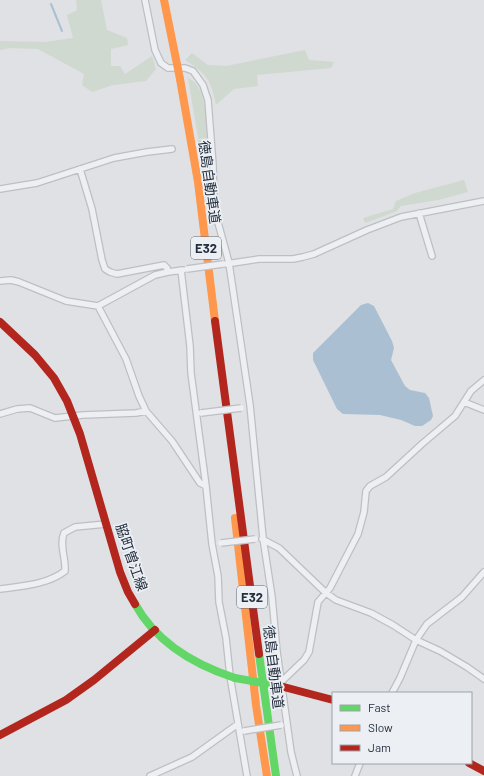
<svg xmlns="http://www.w3.org/2000/svg" width="484" height="776" viewBox="0 0 484 776" font-family="Barlow,'Noto Sans JP',sans-serif">
<rect width="100%" height="100%" fill="#dfe1e4"/>
<path fill="#d0d9cf" d="M76 0H101L107 30 127 38 128 45 111 49V66H120L125 74 152 56 156 69 146 81 113 85 92 92 82 85 84 74 38 49 10 48 0 50V41L45 42 73 38 67 15 77 10Z
M305 50 309 60 334 62 331 68 257 75 258 86 234 89 216 105C211 80 207 74 185 60L192 53 208 65 226 66Z
M188 78C191 80 194 81 196 84 207 97 206 121 207 138L199 139 201 149H208V184L205 179Z
M464 180 468 192 438 200 401 206 397 211 365 223 363 218 393 209 396 201 415 193Z"/>
<path fill="#abbfd2" d="M368 303 374 306 392 341 394 348 391 360 405 386 410 390 425 393 429 398 433 416 431 420 422 426H415L401 420 380 415 343 414 337 409 313 360V353L361 305Z"/>
<g fill="none" stroke-linecap="round" stroke-linejoin="round">
<path stroke="#abbfd2" stroke-width="2" d="M51 4 62 31"/>
<defs>
<path id="street" d="M145 0 155 50 161 63 168 68H185L193 71 203 85 208 100 213 165 214 208 225 248 229 263 250 405 263 538 272 597 277 652 291 752 297 776
M201 145 211 143
M80 169 92 209 102 260 105 269 110 272 117 274 164 265 167 268 168 272
M0 189 37 183 114 158 147 152 172 149
M419 213 432 256
M226 264 259 259H293L303 257 314 254 367 230 401 217 484 201
M181 270 190 346 191 373 206 486 212 544 218 576 219 602 226 638 230 676 247 776
M0 281 11 280 19 282 66 301 98 306 155 275 168 272 183 270
M98 306 126 359 139 396 146 411 172 441 200 483 206 486
M464 402 484 410
M0 414 17 409 30 408 55 418 83 415 136 413 146 411
M262 539 279 548 326 593 336 600 371 613 393 625 416 640 440 651 467 667 484 679
M0 589C21 586 47 585 65 571 66 558 59 545 64 533L75 527 106 524
M282 681 304 660 309 652 318 602 330 588 358 534 364 512 366 491 370 486 386 477 423 443 455 416 471 391 484 380
M392 693 400 678 416 640 427 624 462 597 484 572
M150 776 192 757 238 724
M355 776 360 763"/>
</defs>
<use href="#street" stroke="#bdbfc2" stroke-width="8"/>
<use href="#street" stroke="#eeeff2" stroke-width="5.5"/>
<path stroke="#63d668" stroke-width="8" d="M135 604C156 642 195 665 235 678
M259 654 276 776"/>
<path stroke="#ff974d" stroke-width="8" d="M180 79 198 182 215 321
M235 518 256 705 267 776"/>
<path stroke="#b3261e" stroke-width="8" d="M215 321 259 654
M0 322 35 355 54 378 67 401 80 434 120 572 128 592 135 604
M280 686 333 700
M0 735 66 700 94 680 155 630
M469 763 484 771"/>
<defs>
<path id="street-bridge" d="M187 269 223 264
M201 413 241 408
M221 543 255 539
M244 731 281 725"/>
</defs>
<use href="#street-bridge" stroke="#bdbfc2" stroke-width="8" stroke-linecap="butt"/>
<use href="#street-bridge" stroke="#eeeff2" stroke-width="5.5"/>
<path stroke="#63d668" stroke-width="8" d="M235 678 280 686"/>
<path stroke="#ff974d" stroke-width="8" d="M164 0 180 79"/>
</g>
<g text-anchor="middle" dominant-baseline="central" stroke-width="3.5" stroke-linejoin="round" paint-order="stroke">
<g fill="#ecf0f5" stroke="#616975" stroke-width="1">
<rect x="191" y="237" width="30" height="22" rx="3"/>
<rect x="237" y="586" width="30" height="22" rx="3"/>
</g>
<g font-size="13" font-weight="bold" fill="#252f3e">
<text x="206" y="248">E32</text>
<text x="252" y="597">E32</text>
</g>
<g font-size="14" fill="#252f3e" stroke="#ecf0f5">
<text transform="translate(210 182) rotate(82)">徳島自動車道</text>
<text transform="translate(132 557) rotate(71)">脇町曽江線</text>
<text transform="translate(274 667) rotate(83)">徳島自動車道</text>
</g>
</g>
<rect x="332" y="692" width="140" height="72" fill="#ecf0f5" stroke="#9ca3ac"/>
<rect x="340" y="705" width="20" height="6" fill="#63d668" stroke="#9ca3ac"/>
<text x="368" y="712" font-size="12" fill="#252f3e">Fast</text>
<rect x="340" y="725" width="20" height="6" fill="#ff974d" stroke="#9ca3ac"/>
<text x="368" y="732" font-size="12" fill="#252f3e">Slow</text>
<rect x="340" y="745" width="20" height="6" fill="#b3261e" stroke="#9ca3ac"/>
<text x="368" y="752" font-size="12" fill="#252f3e">Jam</text>
</svg>
